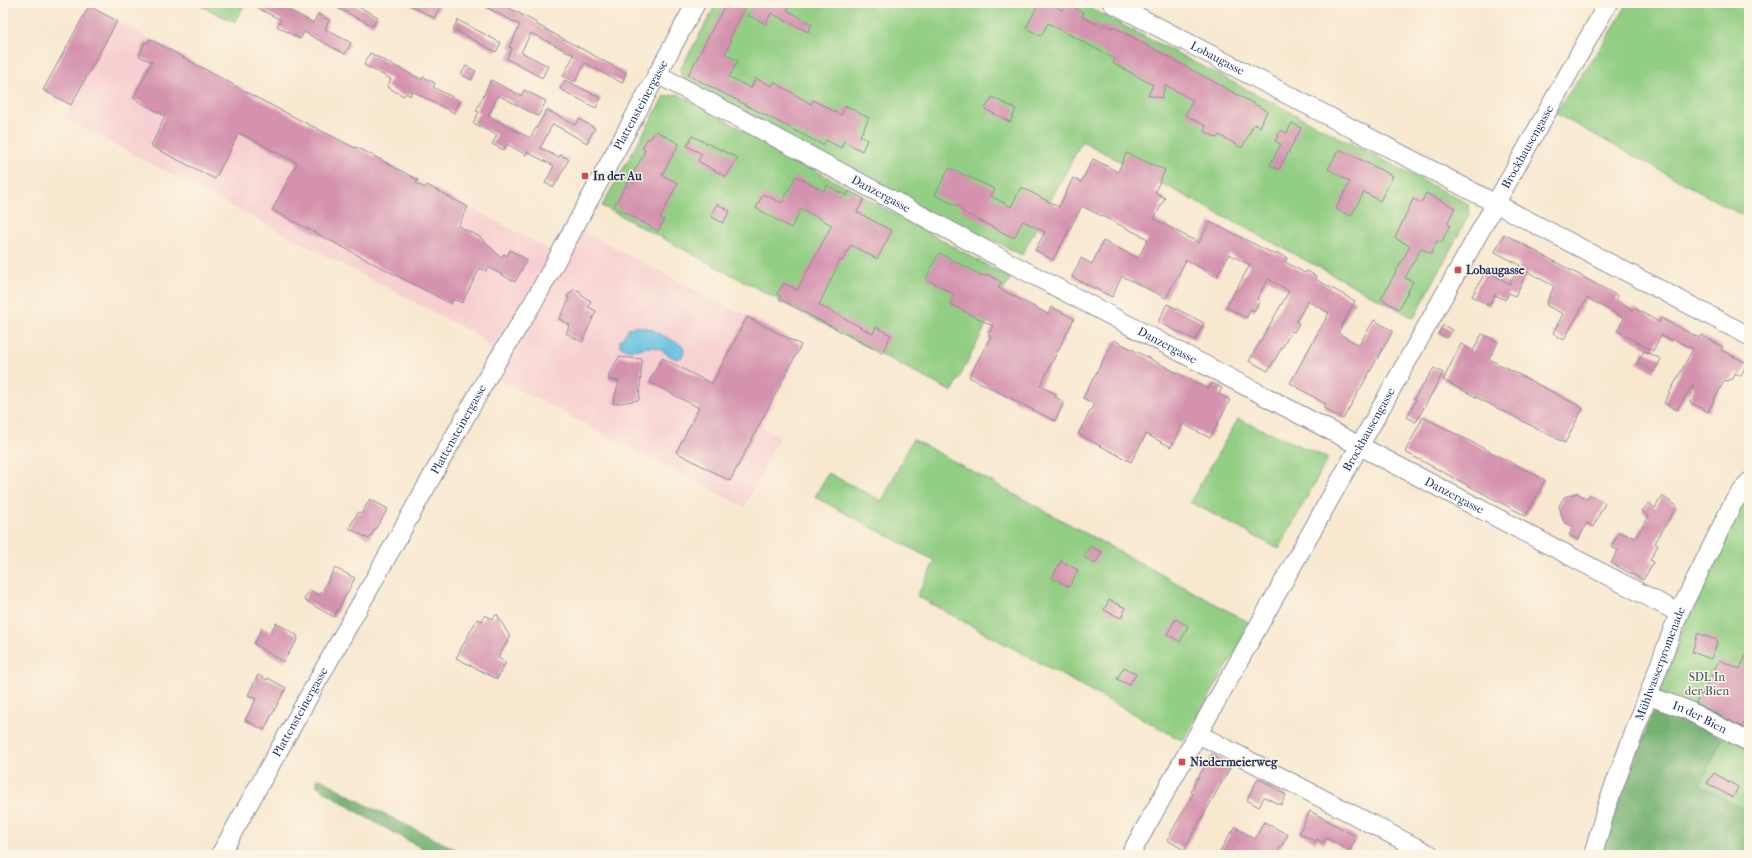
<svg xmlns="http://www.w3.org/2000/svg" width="1752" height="858" viewBox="0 0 1752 858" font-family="'IM FELL French Canon',serif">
<rect width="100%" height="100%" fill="#fcf5e5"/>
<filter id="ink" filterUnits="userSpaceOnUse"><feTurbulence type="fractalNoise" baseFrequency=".025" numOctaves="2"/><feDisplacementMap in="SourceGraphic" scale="8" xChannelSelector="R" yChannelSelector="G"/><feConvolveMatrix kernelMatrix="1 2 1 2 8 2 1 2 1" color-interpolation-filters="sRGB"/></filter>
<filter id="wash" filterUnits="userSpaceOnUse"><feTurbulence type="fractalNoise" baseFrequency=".012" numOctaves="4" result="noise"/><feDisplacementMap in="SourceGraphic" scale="16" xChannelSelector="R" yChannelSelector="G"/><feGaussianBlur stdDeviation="0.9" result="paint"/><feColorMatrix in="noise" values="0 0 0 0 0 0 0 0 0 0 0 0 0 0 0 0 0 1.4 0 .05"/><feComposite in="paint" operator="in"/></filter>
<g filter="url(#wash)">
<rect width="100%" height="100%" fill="#f8e8d0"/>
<path fill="#f7cfd0" d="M89 6 552 251 566 222 734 311H739L804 345 761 427 780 436 744 507 498 379 482 368 490 352 486 343 477 335 64 118 71 105 43 90Z"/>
<path fill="#92ce83" stroke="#567e70" d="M195 3H246L234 22Z
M717 3H1080L1468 204 1470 213 1414 318 1082 141 1022 255 989 238 983 241 684 83 680 70Z
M1628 3H1749V219L1555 113 1610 34Z
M678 94 1010 278 952 392 602 206 664 97Z
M1238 419 1328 458 1279 549 1190 502Z
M913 439 1252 624 1183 741 917 596 935 561 815 497 828 473 882 501Z
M1749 493V813L1699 785 1655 706 1685 623 1726 530Z"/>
<path fill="#75b171" stroke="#487068" d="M1655 706 1722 739 1700 785 1749 813V855H1601L1615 812Z
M321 779 368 806 467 855H434L362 815 317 786V780Z"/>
<path fill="#63c1e2" stroke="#3f78a0" d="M635 326 651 329 681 345 684 348 683 356 676 359C669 356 662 349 654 347 644 346 629 354 620 346V341L629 328Z"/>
<g id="blocks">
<path fill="#d492ae" d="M248 3H270L278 8 280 5 313 23 318 14 329 20 325 29 351 43 345 54 304 32 300 39 277 26 281 20Z
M328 3H351L378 17 373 26Z
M406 3H434L440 6 434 18Z
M478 3H500L537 23 536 24 626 73 622 83 585 63 575 82 563 76 574 55 531 33 521 52 548 66 542 78 507 59 512 48 509 47 520 25Z
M726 3H733L745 9 729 40 731 41 725 54 738 61 729 77 751 88 755 78 772 86 774 82 811 104 813 100 841 115 846 106 869 118 860 136 867 140 862 151 844 141 841 148 826 140 823 145 688 75Z
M750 3H791L787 10 812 24 808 32 771 13 766 24 748 15 754 5Z
M1039 3H1050L1062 10 1066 3 1084 13 1082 17 1103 27 1104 24 1111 28 1112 26 1267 111 1260 127 1254 124 1242 148 1219 135 1217 138 1204 131 1206 126 1185 115 1193 100 1165 85 1162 98 1148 95 1153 85 1113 63 1115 59 1048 23 1041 36 1026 28Z
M89 6 117 21 71 105 43 90Z
M458 20 501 43 496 52 453 29Z
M150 39 257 98 355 148 356 147 372 155 418 180 416 183 425 188 427 185 468 207 458 226 480 237 501 258 504 254 507 256 510 250 527 260 515 282 488 267 486 271 480 268 462 303 453 299 451 304 272 210 297 163 239 133 215 179 151 146 165 116 133 98 152 62 139 56 145 42 148 43Z
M370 53 422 80 423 77 435 83 433 87 460 101 454 113 412 91 410 96 406 93 404 96 387 87 391 79 364 65Z
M466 66 476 71 471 80 461 74Z
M491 80 521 96 524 90 546 101 538 116 498 95 488 116 530 138 547 110 575 125 579 119 595 128 587 143 553 124 540 148 558 157 560 155 569 159 554 187 545 183 554 166 527 152 526 155 507 144 504 150 492 144 497 135 473 123 479 112 476 111Z
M565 80 601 98 596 108 560 89Z
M992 97 1016 109 1010 122 985 109Z
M1292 123 1301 128 1279 170 1270 165 1281 144 1275 141 1281 130 1287 133Z
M656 131 679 144 662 175 678 183 660 218 664 220 658 231 614 206 644 154H643L645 149 642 148 648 138 650 139Z
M692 136 738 158 726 177 698 161 702 154 687 146Z
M1339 149 1393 176 1380 201 1364 192 1351 216 1336 209 1350 182 1328 169Z
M1126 153 1165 170 1155 192 1165 198 1154 219 1199 243 1210 222 1276 255 1277 253 1287 258 1285 262 1305 273 1307 271 1316 276 1315 279 1355 301 1338 333 1359 345 1374 320 1393 331 1343 419 1323 408 1326 404 1290 383 1329 313 1308 301 1296 322 1299 323 1294 332 1292 331 1268 371 1249 361 1289 291 1268 279 1257 299 1260 301 1254 311 1251 309 1246 318 1226 307 1250 265 1229 254 1217 277 1186 260 1166 298 1122 276 1112 297 1072 277 1081 258 1092 264 1103 241 1138 258 1148 239 1082 206 1053 260 1035 250 1045 232 1023 221 1014 238 961 211 962 208 935 195 949 168 995 189 991 196 1011 207 1021 187 1059 207 1073 178 1081 182 1093 159 1118 172Z
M796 176 824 191 827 185 847 196 849 191 864 199 857 212 892 231 877 259 851 245 842 261 840 260 819 305 873 334 876 327 891 335 882 353 779 299 781 296 777 294 784 283 797 290 832 225 801 209 791 228 756 208 763 194 782 203Z
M1426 193 1455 208 1447 223 1450 225 1441 243 1437 241 1431 254 1421 248 1405 278 1413 282 1399 309 1381 299 1410 246 1395 238 1413 199 1421 203Z
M717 204 730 211 723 223 712 217V213Z
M1504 234 1618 296 1616 300 1633 310 1634 308 1659 322 1661 318 1699 338 1701 335 1723 347 1721 350 1747 363 1741 376 1735 373 1733 379 1724 381 1708 412 1690 402 1693 384 1677 410 1664 403 1693 349 1673 339 1672 341 1661 335 1653 351 1617 331 1624 318 1587 298 1564 340 1553 333 1563 314 1546 305 1554 286 1528 272 1515 296 1509 293 1505 300 1495 295 1489 306 1472 296 1486 271 1510 284 1520 265 1495 252Z
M939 253 981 275 986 276 987 274 1001 282 998 288 1048 314 1052 307 1074 319 1040 386 1056 394 1055 397 1064 402 1055 421 969 377 991 336 988 335 993 326 950 304 954 294 926 279Z
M574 289 580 291 582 296 591 301 588 307 596 311 582 342 566 333 570 325 559 319 569 300 567 296Z
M1167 304 1204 323 1195 340 1158 322Z
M747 317 801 345 730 481 676 452 699 408 649 382 662 358 712 384Z
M1443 325 1452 330 1447 338 1438 334Z
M1482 334 1498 342 1489 359 1583 408 1565 443 1443 380 1461 344 1473 351Z
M1114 340 1208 389 1212 383 1222 388 1219 394 1230 400 1210 438 1183 424 1171 447 1146 434 1131 462 1078 434 1094 404 1083 398Z
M1644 351 1661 359 1654 372 1637 363Z
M619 357 642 359 639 400 613 404 619 381 609 380V374Z
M1434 368 1443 373 1416 422 1407 417 1416 400 1414 399Z
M1423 417 1545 480 1526 516 1405 452Z
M1577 493 1587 499 1590 495 1605 503 1593 527 1587 523 1578 540 1569 535 1573 527 1564 522 1559 506 1564 497Z
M1662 496 1677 506 1655 543 1658 545 1650 560 1654 562 1643 580 1611 563 1618 550 1611 547 1619 532 1635 538 1649 517 1642 511 1649 503 1655 508Z
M370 499 388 509 369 539 349 528 358 512 361 514Z
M1090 546 1102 552 1095 564 1084 557Z
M1061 561 1078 570 1069 587 1052 578Z
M335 568 355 578 334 617 304 600 309 590 320 595Z
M1109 600 1126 608 1121 618 1104 610Z
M497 614 510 637 498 658 506 662 497 679 456 658 477 619 482 621 485 615 492 619Z
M1176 619 1188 626 1180 642 1167 634Z
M276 623 297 635 298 639 283 662 254 644 262 628 270 633Z
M1698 633 1718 641 1711 659 1692 652Z
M1749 649V720L1746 719 1742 727 1696 703 1700 694 1702 695 1719 660 1740 669Z
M1124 667 1136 674 1129 685 1117 679Z
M258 675 267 680 268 678 286 688 264 730 245 720 256 699 248 695Z
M1212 755 1231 766 1184 850 1167 840 1193 794 1191 792 1194 786H1193Z
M1714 773 1738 787 1733 798 1707 783Z
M1258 778 1286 795 1281 805 1264 797 1259 807 1247 800Z
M1310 811 1357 837 1349 851 1326 838 1324 843 1317 839 1316 842 1299 833Z
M1264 822 1288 835 1276 855H1228L1220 851 1231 832 1232 833 1235 827 1255 839Z"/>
</g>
</g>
<g filter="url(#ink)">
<use href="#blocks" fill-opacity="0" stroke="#8a8c97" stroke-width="1"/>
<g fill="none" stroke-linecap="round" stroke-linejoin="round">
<defs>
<g id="minor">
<path id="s1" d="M1112 3 1749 336"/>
<path id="s2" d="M657 74 1010 263 1679 613"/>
<path id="s3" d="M1649 696 1685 709 1749 742"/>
<path d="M1198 734 1431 855"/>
<path id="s4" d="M220 855 491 371 537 296 696 3"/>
<path id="s5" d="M1130 855 1608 3"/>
<path id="s6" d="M1593 855 1607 805 1679 613 1733 503 1749 482"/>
</g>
</defs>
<use href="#minor" stroke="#8a8c97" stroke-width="20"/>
<use href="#minor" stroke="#fff" stroke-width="18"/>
</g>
</g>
<g fill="#d1495b" stroke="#fcf5e5" stroke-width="1.5">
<rect x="581" y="172" width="8" height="8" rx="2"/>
<rect x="1454" y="266" width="8" height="8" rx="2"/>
<rect x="1178" y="758" width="8" height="8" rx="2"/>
</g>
<g text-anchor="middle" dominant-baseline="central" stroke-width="3" stroke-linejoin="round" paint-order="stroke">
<g font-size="12" fill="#1b2f5e" stroke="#fcf5e5">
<text stroke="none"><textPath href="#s1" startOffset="119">Lobaugasse</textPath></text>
<text stroke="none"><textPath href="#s4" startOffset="860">Plattensteinergasse</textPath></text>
<text stroke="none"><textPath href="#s5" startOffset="812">Brockhausengasse</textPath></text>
<text stroke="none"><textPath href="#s2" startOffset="254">Danzergasse</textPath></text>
<text stroke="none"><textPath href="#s2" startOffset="578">Danzergasse</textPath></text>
<text stroke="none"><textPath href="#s5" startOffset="488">Brockhausengasse</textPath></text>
<text stroke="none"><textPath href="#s4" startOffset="488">Plattensteinergasse</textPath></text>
<text stroke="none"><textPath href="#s2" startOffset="902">Danzergasse</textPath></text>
<text stroke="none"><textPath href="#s6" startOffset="203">Mühlwasserpromenade</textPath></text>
<text stroke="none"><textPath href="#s4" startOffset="164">Plattensteinergasse</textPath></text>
<text stroke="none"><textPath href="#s3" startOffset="55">In der Bien</textPath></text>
</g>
<g font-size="12" font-weight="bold" fill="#1b2f5e" stroke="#fcf5e5" text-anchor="start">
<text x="593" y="176">In der Au</text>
<text x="1466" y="270">Lobaugasse</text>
<text x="1190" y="762">Niedermeierweg</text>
</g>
<g font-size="12" fill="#395767" stroke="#fcf5e5">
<text x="1707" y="677">SDL In<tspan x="1707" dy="14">der Bien</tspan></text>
</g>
</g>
<rect width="1752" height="858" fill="none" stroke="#fcf5e5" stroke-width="16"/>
</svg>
